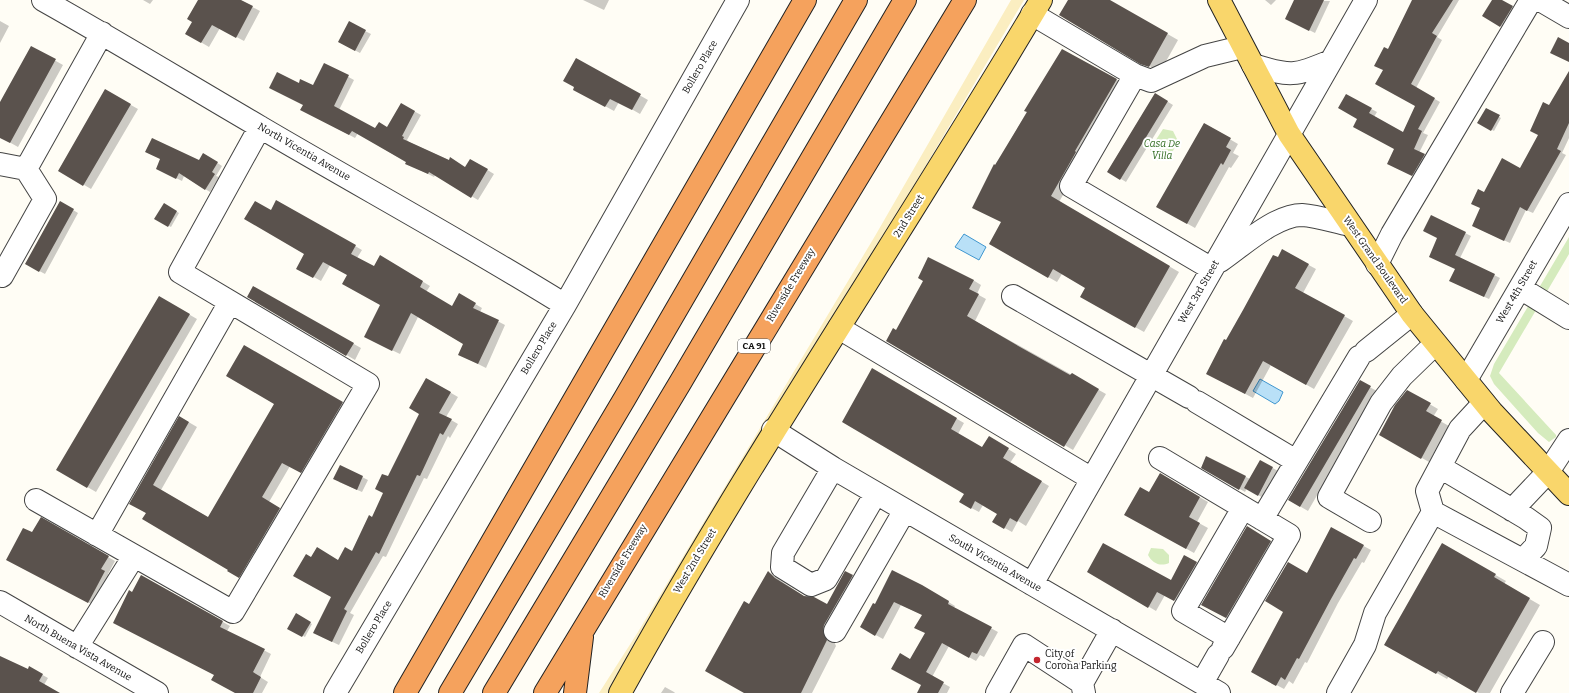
<svg xmlns="http://www.w3.org/2000/svg" width="1569" height="693" viewBox="0 0 1569 693" font-family="Bitter,serif">
<rect width="100%" height="100%" fill="#fffdf5"/>
<path fill="#d5ebbd" d="M1163 129 1173 131 1178 141C1173 150 1170 162 1158 161L1152 156 1150 149Z
M1569 237V254L1499 373 1556 435V437L1549 442 1538 433 1494 384 1490 376 1494 364Z
M1151 548 1163 549 1169 555V563C1160 567 1152 563 1148 555Z"/>
<path fill="#fbeec1" d="M1011 0H1024L909 194 608 693H599L638 632 875 236Z"/>
<path fill="#b9e0f7" stroke="#3f96cf" d="M964 234 986 247 979 260 955 247Z
M1260 379 1283 392 1279 401 1275 404 1253 391Z"/>
<path fill="#0003" d="M143 0H153L150 4Z
M199 0H239L260 11 244 41 220 28 209 47 187 34 194 21Z
M583 0H609L604 10Z
M1069 0H1108L1178 40 1160 72 1060 15Z
M1265 0H1276L1271 5Z
M1295 0 1330 1 1315 33 1291 21Z
M1413 0H1459L1437 37 1442 40 1416 88 1440 102 1423 133 1428 135 1419 153 1430 158 1418 178 1394 167 1396 149 1347 96 1377 112 1374 117 1403 133 1417 106 1384 70 1388 50Z
M1493 0H1501L1517 10 1506 29 1484 16Z
M0 21 9 26 0 43Z
M349 23 371 34 360 53 339 42Z
M31 47 63 65 18 147 0 137V104Z
M1062 50 1126 85 1059 202 1179 272 1144 332 1081 297 1086 288 1062 274 1057 282 990 244 1002 222 996 166Z
M576 59 648 100 640 114 619 102 614 111 574 89Z
M325 64 354 80 339 110 376 130 388 128 401 104 421 115 407 140 409 142 466 168 471 160 494 174 478 200 435 175 434 177 412 166 358 133 355 138 308 113 299 84 313 87Z
M1569 73V138L1562 153 1566 155 1533 213 1526 210 1510 243 1479 229 1485 193 1520 170 1539 135 1549 106Z
M106 91 138 109 91 189 59 170Z
M1155 94 1173 105 1126 182 1108 171Z
M1486 109 1501 118 1494 131 1479 123Z
M1204 124 1238 144 1233 153 1239 156 1231 168 1229 167 1195 228 1158 207Z
M204 154 222 166 216 176 219 177 210 192 184 176 182 181 162 171 161 159 199 161Z
M277 201 362 250 357 258 374 268 387 260 430 286 426 292 452 307 460 295 482 308 480 312 505 325 486 368 466 358 464 344 418 317 400 354 373 341 381 304 348 275 330 265 321 281 298 268 306 254 271 211Z
M60 202 78 213 45 274 26 264Z
M164 204 179 213 171 227 156 219Z
M1431 216 1471 236 1460 258 1500 278 1489 299 1455 283 1456 269 1439 238Z
M1283 251 1316 269 1303 293 1353 321 1314 389 1271 365 1253 398 1215 378Z
M973 280 981 285 977 294 986 299 975 321 1106 394 1073 450 887 341 896 331Z
M254 288 361 348 355 360 248 297Z
M159 297 197 319 96 492 58 470Z
M244 346 350 408 309 477 290 466 269 502 288 513 247 582 131 503 180 417 197 427 161 490 209 518 275 404Z
M872 370 964 423 958 434 982 448 989 437 1016 454 1010 463 1049 486 1026 526 1018 521 1012 532 994 522 998 514 983 505 979 512 960 502 965 494Z
M427 379 458 397 446 417 458 424 450 438 448 436 427 479 424 478 386 557 383 556 350 613 354 615 339 645 322 637 332 597 312 559 339 561 352 553 373 518 384 493 388 478 420 414Z
M1360 382 1377 391 1308 511 1289 500Z
M1407 391 1438 409 1433 417 1449 426 1429 462 1380 434Z
M1260 461 1278 471 1263 498 1247 488 1245 492 1202 467 1246 477 1250 479Z
M340 466 368 480 362 492 339 482Z
M1160 474 1208 502 1197 522 1208 528 1194 553 1126 515 1149 494Z
M41 518 115 561 108 574 111 576 95 606 15 563Z
M1247 528 1276 544 1231 620 1202 605Z
M1332 529 1371 550 1364 563 1362 562 1338 603 1307 663 1305 662 1293 684 1289 681 1284 689 1252 672Z
M1443 545 1506 581 1504 584 1540 605 1490 693H1479L1449 676 1447 679 1386 644Z
M1185 556 1204 567 1182 604 1165 595 1156 611 1089 571 1171 581Z
M768 572 805 597 827 605 852 576 862 581 832 637 836 646 812 693H746L749 606Z
M141 576 230 626 227 631 271 654 260 677 268 682 262 693H237L215 675 133 593Z
M921 585 955 606 954 608 998 632 984 657 980 655 976 661 949 646 932 677 950 687 947 693H918L923 685 911 660 926 633 923 615 901 605 883 639 861 627 874 605Z
M296 615 312 624 305 637 289 628Z
M0 657 28 670 30 668 48 678 44 685 58 693H0Z
M665 687 674 692 675 693H661Z"/>
<path fill="#5a524d" d="M198 0H241L253 6 236 38 212 25 201 43 185 34 192 22 187 19Z
M1068 0H1110L1168 33 1149 67 1140 64 1059 15Z
M1294 0H1324L1309 31 1285 19Z
M1412 0H1453L1432 33 1437 36 1411 84 1435 98 1418 129 1422 131 1414 149 1425 154 1412 176 1387 164 1394 149 1353 127 1357 119 1338 108 1346 94 1372 108 1369 113 1403 132 1415 106 1375 84 1383 70 1374 66 1384 47 1388 49Z
M1492 0H1502L1513 6 1500 27 1482 16Z
M349 21 366 30 355 51 338 42Z
M1558 37 1569 43V62L1550 53Z
M31 46 56 59 10 143 0 138V102Z
M1062 49 1117 79 1075 151 1076 152 1051 196 1170 266 1135 328 1080 297 1085 288 1053 269 1048 278 989 244 1001 222 972 208 994 164 995 165 1027 112 1024 111Z
M576 58 641 94 632 110 610 99 605 107 573 90 574 87 563 81Z
M324 63 349 75 334 106 375 128 379 122 387 127 401 103 415 111 402 136 404 137 403 139 449 160 450 157 465 167 470 159 488 169 471 198 429 172 428 174 405 164 406 162 352 131 349 135 300 110 303 105 269 88 277 72 299 83 300 79 313 85Z
M1569 71V123L1557 149 1561 151 1527 211 1520 207 1504 241 1472 226 1480 208 1471 204 1478 189 1484 192 1502 158 1520 168 1538 135 1530 131 1543 102 1549 105Z
M105 89 131 104 83 186 58 171Z
M1155 93 1168 101 1120 180 1107 172Z
M1486 108 1500 115 1491 131 1477 123Z
M1204 123 1231 138 1226 147 1231 150 1223 165 1221 163 1187 224 1156 207Z
M152 138 199 160 203 153 218 162 212 172 215 174 205 190 179 173 176 179 156 169 160 159 145 152Z
M276 200 356 245 351 254 374 266 380 255 423 281 420 287 452 306 459 293 476 303 473 308 499 320 478 364 458 355 463 344 411 313 392 351 364 337 380 305 342 284 347 275 323 262 313 278 296 269 304 254 244 219 255 201 271 210Z
M60 201 74 209 39 272 25 264Z
M164 203 177 211 168 227 154 219Z
M1431 215 1466 232 1455 255 1495 274 1484 297 1449 281 1455 269 1429 257 1437 238 1423 231Z
M1282 249 1309 264 1295 288 1345 315 1306 385 1263 361 1245 394 1206 374 1224 339 1226 340 1243 310 1273 255 1278 257Z
M928 257 974 280 969 289 979 294 967 316 1020 347 1070 375 1072 373 1099 389 1064 447 886 341 893 328 896 330 923 281 918 278Z
M253 286 354 343 346 356 247 297Z
M159 296 190 314 87 488 56 470Z
M244 345 343 402 301 473 282 463 262 497 280 508 239 578 227 571 228 570 142 519 146 513 129 504 179 416 189 422 153 485 208 517 274 404 226 376Z
M872 368 957 418 951 429 982 447 989 436 1009 448 1003 458 1042 481 1017 522 1010 518 1004 529 992 522 997 514 975 501 971 509 959 502 964 494 842 422Z
M426 378 451 392 439 413 452 419 443 435 440 433 420 476 417 475 379 554 376 552 344 609 347 611 332 642 313 633 331 597 293 576 306 554 311 557 317 547 338 560 345 547 352 551 369 515 372 517 383 493 375 489 382 474 388 476 419 414 409 408Z
M1360 380 1371 386 1300 507 1288 500Z
M1407 390 1431 403 1426 411 1442 420 1421 459 1379 435 1395 405Z
M1206 456 1246 476 1239 490 1201 468Z
M1260 460 1273 467 1258 496 1244 488Z
M340 465 363 476 357 490 333 479Z
M1160 473 1200 497 1189 517 1200 523 1186 549 1124 515 1140 487 1149 492Z
M41 517 109 556 101 569 105 571 88 603 6 560 23 528 32 532Z
M1247 526 1271 541 1226 618 1201 605Z
M1331 527 1364 545 1356 559 1354 558 1331 599 1299 659 1297 658 1285 680 1281 677 1276 686 1251 672 1283 612 1265 601 1288 562 1307 573Z
M1103 543 1171 580 1184 555 1197 562 1174 601 1157 592 1148 608 1087 572Z
M1442 543 1496 574 1494 577 1530 598 1476 693 1438 671 1436 674 1384 645Z
M892 570 922 585 949 601 948 604 992 627 977 654 972 652 969 658 942 643 926 672 944 682 938 693H917L921 685 891 669 900 653 910 659 925 633 914 628 922 615 894 602 875 636 860 627 873 603 875 604Z
M768 571 775 578 804 596 814 597 827 604 845 571 853 575 824 625 823 631 827 640 801 693H744L705 671 744 601 749 604Z
M141 575 223 621 220 627 265 649 253 672 261 677 253 693H235L211 680 214 675 113 623 129 590 132 592Z
M296 613 311 622 302 637 287 629Z
M0 656 28 669 29 666 43 674 39 681 60 693H0Z"/>
<g fill="none" stroke-linecap="round" stroke-linejoin="round">
<defs>
<path id="minor" d="M43 0C116 41 188 85 260 127 362 187 465 243 565 305
M1540 0 1569 17
M1032 14 1135 75
M1253 65C1292 77 1294 76 1331 61
M0 164 26 169 45 199 2 276 0 275
M26 169 102 33
M1220 261C1242 246 1275 215 1302 215 1318 216 1335 222 1350 225
M1377 264 1392 234 1531 0
M1212 269 1071 186 1135 75 1151 81 1205 56 1242 47
M1520 288 1569 318
M1013 296 1189 397
M839 328 1092 479
M1366 351 1412 314
M1466 380 1569 204
M1197 402 1296 461
M1484 403 1460 429 1427 491 1433 512 1569 585
M773 430 833 468 1219 693
M1160 458 1289 535 1223 648
M1440 467 1526 518 1540 528 1536 546 1523 560
M833 468 783 553 782 567 811 585 826 579 876 493
M36 500 233 612 368 384 180 272 260 127
M1512 510 1548 472 1569 440
M1262 519 1359 357
M1370 521 1329 497 1381 403 1402 376 1435 344
M97 535 230 302
M1032 584 1366 0
M0 602 157 693
M835 631 905 510
M1229 638 1183 611 1243 508
M77 647 134 556
M1202 683 1218 655
M335 693 565 305 738 0
M997 693 1024 645 1082 683
M1084 693 1082 683 1112 630
M1338 693 1365 645 1375 613 1433 512
M1512 693 1543 642"/>
<path id="major" d="M1219 0 1289 134 1412 314 1492 412 1569 494
M620 693C751 456 903 233 1041 0"/>
<path id="highway" d="M405 693 805 0
M450 693 625 398 856 0
M494 693 680 383 905 0
M545 693 965 0
M575 693 582 637"/>
</defs>
<use href="#minor" stroke="#444" stroke-width="24"/>
<use href="#major" stroke="#222" stroke-width="24"/>
<use href="#highway" stroke="#222" stroke-width="24"/>
<use href="#minor" stroke="#fff" stroke-width="22"/>
<use href="#major" stroke="#f9d66b" stroke-width="22"/>
<use href="#highway" stroke="#f5a25d" stroke-width="22"/>
</g>
<circle fill="#c4262e" stroke="#fff" stroke-width="1.5" cx="1037" cy="660" r="4"/>
<g text-anchor="middle" dominant-baseline="central" stroke-width="4" stroke-linejoin="round" paint-order="stroke">
<rect fill="#fff" stroke="#585858" stroke-width="1" x="738" y="339" width="32" height="14" rx="3"/>
<g font-size="9" font-weight="bold" fill="#111">
<text x="754" y="346">CA 91</text>
</g>
<g font-size="10" fill="#111" stroke="#fff">
<text transform="translate(700 67) rotate(-60)">Bollero Place</text>
<text transform="translate(304 152) rotate(30)">North Vicentia Avenue</text>
<text transform="translate(909 216) rotate(-58)">2nd Street</text>
<text transform="translate(1375 260) rotate(55)">West Grand Boulevard</text>
<text transform="translate(791 285) rotate(-59)">Riverside Freeway</text>
<text transform="translate(1199 292) rotate(-60)">West 3rd Street</text>
<text transform="translate(1517 292) rotate(-60)">West 4th Street</text>
<text transform="translate(539 348) rotate(-59)">Bollero Place</text>
<text transform="translate(623 561) rotate(-59)">Riverside Freeway</text>
<text transform="translate(695 561) rotate(-59)">West 2nd Street</text>
<text transform="translate(995 563) rotate(30)">South Vicentia Avenue</text>
<text transform="translate(374 627) rotate(-59)">Bollero Place</text>
<text transform="translate(78 648) rotate(30)">North Buena Vista Avenue</text>
</g>
<g font-size="10" font-style="italic" fill="#2f6b1f" stroke="#fff">
<text x="1162" y="144">Casa De<tspan x="1162" dy="12">Villa</tspan></text>
</g>
<g font-size="10" fill="#111" stroke="#fff" text-anchor="start">
<text x="1045" y="654">City of<tspan x="1045" dy="12">Corona Parking</tspan></text>
</g>
</g>
</svg>
